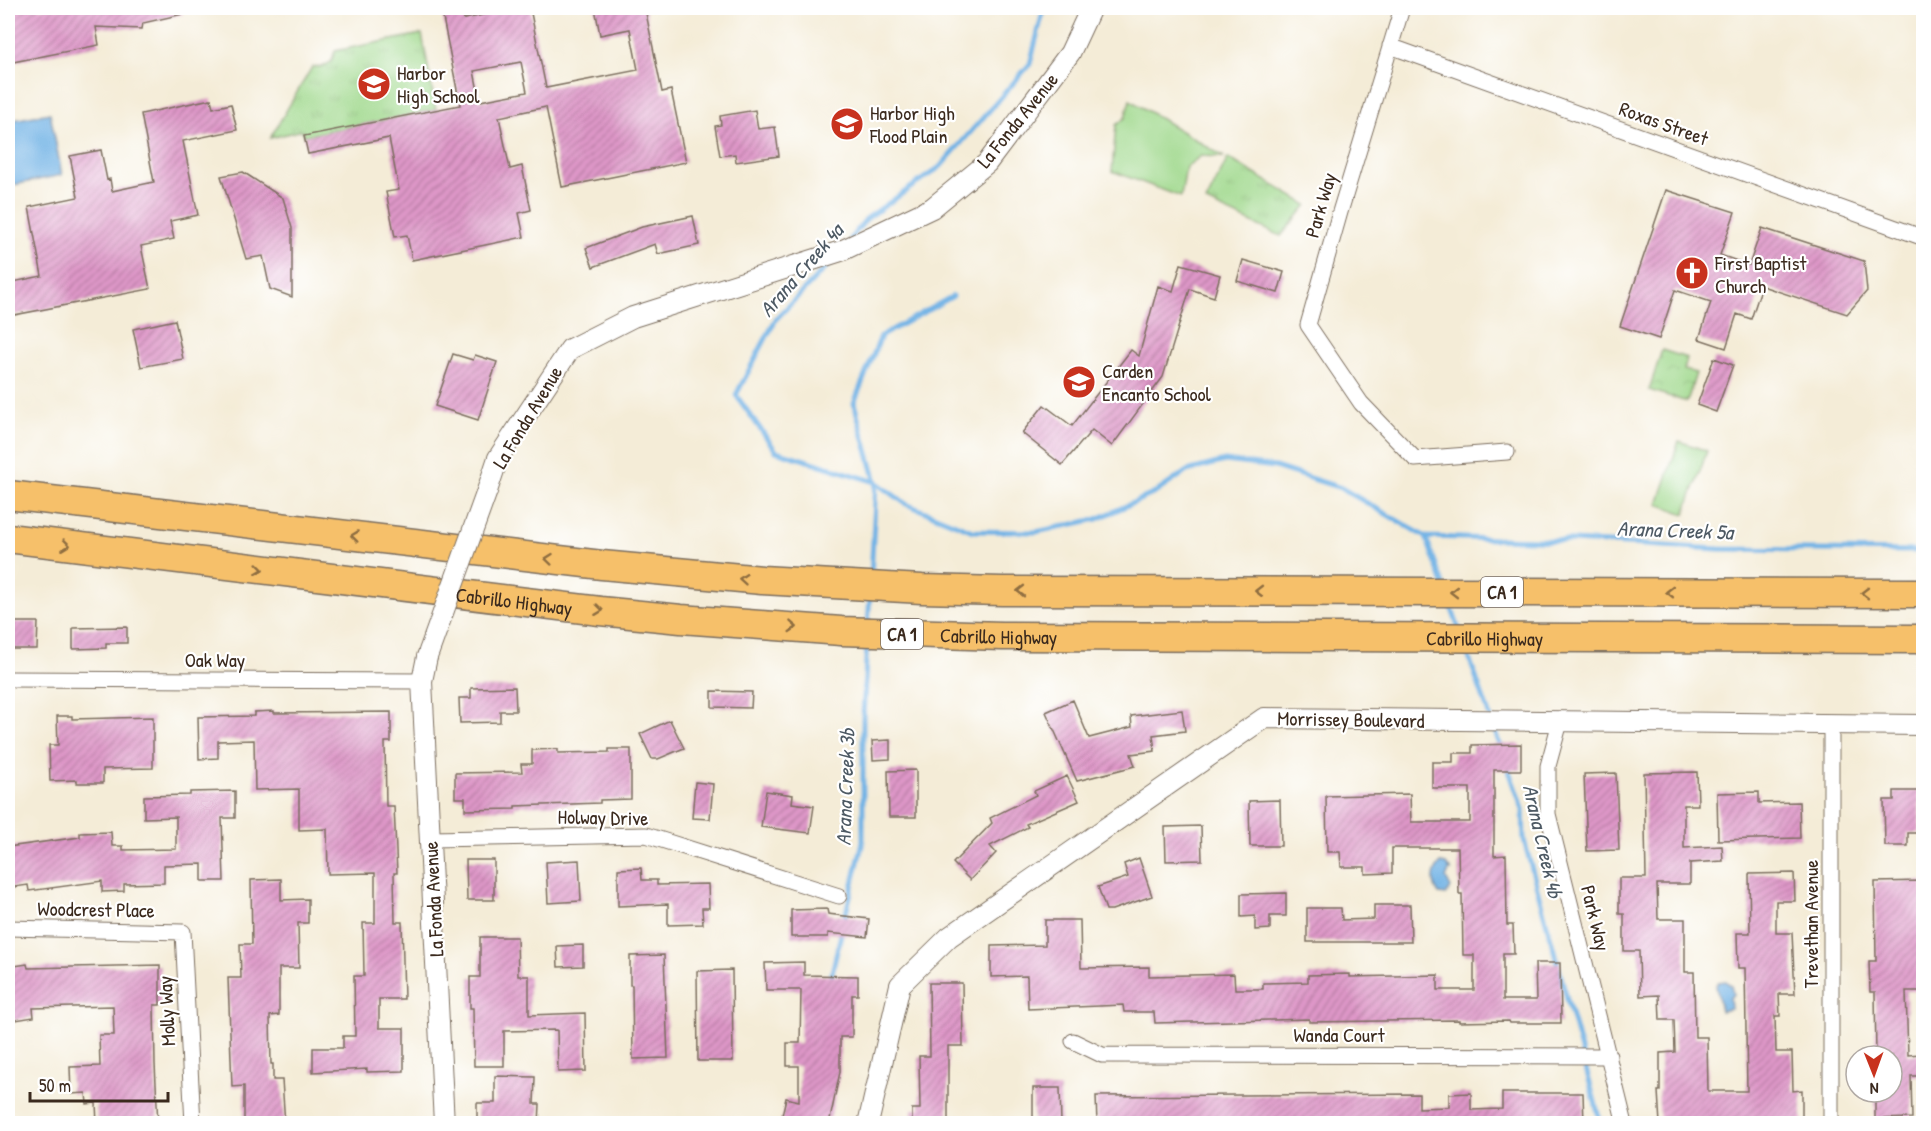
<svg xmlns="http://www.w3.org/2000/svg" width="1931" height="1131" viewBox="0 0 1931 1131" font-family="'Patrick Hand',sans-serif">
<defs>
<pattern id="grass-tufts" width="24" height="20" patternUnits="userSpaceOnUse" patternTransform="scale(1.5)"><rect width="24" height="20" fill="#9fd88b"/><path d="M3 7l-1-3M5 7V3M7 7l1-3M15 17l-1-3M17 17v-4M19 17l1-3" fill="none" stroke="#8aba78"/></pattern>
<pattern id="park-crowns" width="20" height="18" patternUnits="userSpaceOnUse" patternTransform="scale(1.5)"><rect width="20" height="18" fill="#9fd88b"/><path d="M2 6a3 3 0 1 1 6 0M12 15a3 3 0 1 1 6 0" fill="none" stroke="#8aba78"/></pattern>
<pattern id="building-hatch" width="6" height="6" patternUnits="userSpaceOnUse" patternTransform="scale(1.5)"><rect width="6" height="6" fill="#de97c8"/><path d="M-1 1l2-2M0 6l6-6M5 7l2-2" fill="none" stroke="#b57ba2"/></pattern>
</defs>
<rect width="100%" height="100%" fill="#fff"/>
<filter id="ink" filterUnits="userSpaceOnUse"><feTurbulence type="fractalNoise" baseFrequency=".0167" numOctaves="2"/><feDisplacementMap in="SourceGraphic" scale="12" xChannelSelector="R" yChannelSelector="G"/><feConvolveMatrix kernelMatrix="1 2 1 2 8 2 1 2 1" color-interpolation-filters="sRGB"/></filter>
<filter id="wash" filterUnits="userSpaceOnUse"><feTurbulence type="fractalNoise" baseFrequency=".008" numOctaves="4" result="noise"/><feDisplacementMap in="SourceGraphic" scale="24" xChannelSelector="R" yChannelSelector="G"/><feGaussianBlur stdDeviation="1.35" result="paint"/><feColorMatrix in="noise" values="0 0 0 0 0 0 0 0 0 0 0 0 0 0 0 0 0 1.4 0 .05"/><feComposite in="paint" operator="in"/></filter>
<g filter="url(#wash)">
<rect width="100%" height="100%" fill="#f4ecd7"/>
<path fill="url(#grass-tufts)" stroke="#6d8154" stroke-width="1.5" d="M422 34 436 110 304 136 303 130 270 138 312 67H322L331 62 335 51Z
M1228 158 1307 205 1281 236 1206 202Z"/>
<path fill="url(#park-crowns)" stroke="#6d8154" stroke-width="1.5" d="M1662 350 1687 358 1684 370 1696 373 1687 402 1649 390Z"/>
<path fill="#9fd88b" stroke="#6d8154" stroke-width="1.5" d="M1130 100 1224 157 1201 156 1186 167 1181 197 1112 171 1116 125 1125 118Z
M1679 441 1707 451 1685 514 1658 504Z"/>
<path fill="#71b2e5" stroke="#566e82" stroke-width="1.5" d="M50 113 62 175 8 186V121Z
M1441 863 1446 864 1451 871H1449L1446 878 1451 888 1446 895 1439 894C1432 884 1432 872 1441 863Z
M1726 981 1731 986 1733 994 1730 998 1731 1009 1721 1011 1716 985 1718 982Z"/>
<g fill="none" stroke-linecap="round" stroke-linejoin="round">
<path stroke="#71b2e5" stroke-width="5" d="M851 238 866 219 940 167 1030 64 1044 8
M832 261 776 319 736 395 776 451 876 482 906 504 973 531 1036 532 1097 519 1155 493 1187 471 1225 461 1275 467 1341 488 1426 537
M1426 537 1443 584
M1426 537 1571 541 1719 549 1924 551
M871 577 876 482 854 403 881 336 953 296
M1449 601 1459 629
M868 625 870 595
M1465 646 1490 717
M1493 726 1502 751
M1507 765 1523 810 1524 840 1601 1124
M830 981 863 841V718L867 640"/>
</g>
<g id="blocks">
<path fill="url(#building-hatch)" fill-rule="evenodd" d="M8 8H182L183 14 143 23 142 29 96 27 99 45 8 63Z
M441 8H461L464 19 511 9 510 8H530L546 88 638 70 630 29 600 35 595 8H645L662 92 671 90 686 162 562 187 546 107 499 117 510 169 522 166 531 210 519 213 524 237 412 260 407 235 395 237 386 192 399 190 389 138 308 154 304 136 460 105ZM521 62 527 92 480 101 474 71Z
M211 99 213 108 231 104 237 130 183 141 198 215 170 221 174 239 141 246 150 289 14 315 8 283 42 276 29 207 78 197 70 156 101 150 107 180 110 179 112 191 154 182 141 114Z
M755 110 758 129 775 127 779 156 736 162 735 154 720 156 715 126 721 125 720 116Z
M243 172 283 198 292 228V297L270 289 263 256 246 259 221 176Z
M1666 190 1735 212 1720 255 1749 265 1762 228 1864 261 1867 291 1847 314 1762 286 1751 319 1737 314 1726 348 1699 339 1711 302 1675 290 1659 339 1620 326Z
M693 216 699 245 658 254 655 244 593 267 586 248 642 227Z
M1243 260 1284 272 1278 293 1237 281Z
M1181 264 1220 275 1214 297 1190 289 1163 377 1112 446 1092 430 1062 465 1022 433 1044 405 1072 426 1131 350 1139 356 1158 286 1173 291Z
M175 320 183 359 141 367 133 329Z
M453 354 473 360 475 355 497 362 478 420 435 406Z
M1714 358 1733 365 1716 412 1697 405Z
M8 622H38L37 649H8Z
M127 627V643H106V648L73 649V628Z
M515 687 516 711H500V722L460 723 459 698H471V688Z
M712 691 752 692 751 708 712 707Z
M1073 700 1089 738 1132 727 1131 716 1182 710 1185 731 1153 735 1155 751 1131 754 1135 766 1077 781 1046 712Z
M274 711V713L391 712V742H385L386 806H394L397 873H394L395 922H402L404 999H379V1028H404V1071L367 1072V1069L313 1072V1048H343V1036H355L354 976H364L363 923H375V873L328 874 327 829 299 830V789L255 790 254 740 218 741V758L199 759 198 717 254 716V712Z
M57 716H72V719L153 717V768L103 769V783H77V780L50 781 49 745H58Z
M670 720 684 748 658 759H652L640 734Z
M890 740V759L873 760 872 741Z
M1521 744V770H1494V856L1506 855 1507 925H1513L1514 954H1503V1000H1536L1535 963H1560L1561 1023H1510L1509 1021 1459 1022V1020L1309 1022V1019L1155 1023 1154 1012H1124L1123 1005 1028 1009 1027 976 991 977V946L1045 945V920H1080L1081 968 1149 967V976L1234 974 1235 989H1263V983L1308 982V975L1350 974V977L1438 975V990H1474V955H1463L1462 894H1459L1458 848H1392V873L1365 874V867H1341L1340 852H1327L1326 796 1410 794 1411 822H1470V788H1432V762H1453V753H1472V745Z
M558 749V753L609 752V749H631V799L600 800V803L515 806V809L465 810V798H455V773L522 772 521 764H532V750Z
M916 770V817H889L888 771Z
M1697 772 1698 805H1684V848L1722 846 1723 861 1690 863V884H1657L1658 919H1685V972H1694L1695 1037H1707L1708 1091H1747L1745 968H1738L1737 933H1750L1749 874 1794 873 1795 901H1776V933H1792L1795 994H1779L1780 1016H1775L1776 1052H1792L1793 1091 1802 1090V1124H1660L1658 1091H1660V1053L1675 1052 1674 1020H1660L1659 995 1640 996 1639 951H1624V914H1619V878H1646L1644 773Z
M1616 773 1619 850 1587 851 1584 774Z
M1067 776 1079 801 1026 824 1028 827 990 846 996 853 970 880 953 863 992 823 990 818 1036 795 1034 791Z
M695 782 713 784 710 819 692 818Z
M235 791V818H222L224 881H202V864L164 865V883L124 884V891L102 892V881L29 891 28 885 8 888V847L80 837V833L111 832 112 846H123V850L176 849V817L144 818V796L190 795V792Z
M766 791 793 795 792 803 814 806 810 833 761 827Z
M1894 791H1919L1920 833H1908V846H1885L1884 800H1894Z
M1759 792V803L1799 802 1800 838 1718 840 1717 793Z
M1280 800 1281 846H1250L1249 801Z
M1201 826 1202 860 1166 861 1165 827Z
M1139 858 1152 896 1112 910H1106L1098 887 1128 877 1124 864Z
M466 860H494V900H467Z
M579 860 581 901 548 903 546 862Z
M641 868 642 880H657V885L708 884 709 908H702L703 924 668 925V904L618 906V869Z
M281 879V900L308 899V923H298L299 968H279V1015L270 1016 271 1064H273V1080H282L285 1124H244V1086L232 1087 228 978H241L240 944H252L251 880Z
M1923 881V904H1922L1923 991H1906L1908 1055 1921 1054V1076H1911L1912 1118 1875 1119V1096H1886V1092H1892V1056H1876L1875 992H1870L1869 961H1876L1875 882Z
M1286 893V916H1270V929L1255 930V916L1241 917V894Z
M1374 905H1410L1411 942H1307V908H1341L1342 920 1374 919Z
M827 909 828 914 869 919 867 937 828 933V937H791V910Z
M480 937H517L518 976H529V1015L585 1013 586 1071 558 1072 557 1030 504 1031V1066H474L473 1008H470V977H480Z
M583 945V966L558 967 557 946Z
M664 955 668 1058 633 1059 632 985H630V956Z
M804 962V975L858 976V995H852V1037H840V1072L829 1124H780L786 1098 799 1101V1066H787V1043H800L801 990H766L765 963Z
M27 964 28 968 160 965V1005H154L155 1064 158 1124H97L96 1103 87 1104 86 1093 71 1094 70 1067 100 1066 99 1035H114L113 1006 33 1008 34 1017 10 1021 9 1015H8V967Z
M732 970 733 1061H698L697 971Z
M929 983H962L963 1046H948V1124H912V1109H920L919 1056H930Z
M495 1076 535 1077 534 1104H540L539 1124H477V1103H495Z
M1033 1088H1060L1061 1124H1033Z
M1471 1093V1110L1502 1109V1093H1583L1584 1124H1097L1096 1096 1419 1094V1108L1449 1107V1094Z"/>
</g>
</g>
<g filter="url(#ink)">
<use href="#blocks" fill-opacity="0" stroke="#7c6e5f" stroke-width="1.5"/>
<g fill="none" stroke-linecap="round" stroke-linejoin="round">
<defs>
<path id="minor" d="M1402 8 1340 212 1308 325 1361 403 1415 459 1507 452
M1390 46 1924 238
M8 679 422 681
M1560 722 1548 766V814L1625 1124
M1831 724V1124
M430 839 646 835 839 896
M8 928 183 932 193 1124
M1073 1041 1102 1055 1609 1056"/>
<path id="tertiary" d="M487 491 498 458 570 349 633 317 841 251 932 208 987 163 1070 53 1091 8
M427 657 422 681 444 1124
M868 1124 900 985 949 937 1264 718 1924 725"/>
<g id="motorway">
<path d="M8 495 602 565 762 580 922 589 1002 591 1924 593"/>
<path id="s1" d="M8 538 600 611 681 619 841 631 1002 636 1924 639"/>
</g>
</defs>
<use href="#minor" stroke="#7c6e5f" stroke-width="17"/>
<use href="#tertiary" stroke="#7c6e5f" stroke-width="22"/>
<use href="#motorway" stroke="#7c6e5f" stroke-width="31"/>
<use href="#minor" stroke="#fff" stroke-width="15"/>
<use href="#tertiary" stroke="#fff" stroke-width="20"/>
<use href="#motorway" stroke="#f6c06b" stroke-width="28"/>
<defs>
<path id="tertiary-bridge" d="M427 657 487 491"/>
</defs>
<use href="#tertiary-bridge" stroke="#7c6e5f" stroke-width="22" stroke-linecap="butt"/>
<use href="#tertiary-bridge" stroke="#fff" stroke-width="20"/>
</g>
<defs><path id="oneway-chevron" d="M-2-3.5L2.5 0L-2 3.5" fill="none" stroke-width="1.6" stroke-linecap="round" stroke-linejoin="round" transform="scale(1.5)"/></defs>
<g stroke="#8f6e41">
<use href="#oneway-chevron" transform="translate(355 536) rotate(-173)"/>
<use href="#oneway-chevron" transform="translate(66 545) rotate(7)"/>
<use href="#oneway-chevron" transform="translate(549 559) rotate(-174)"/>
<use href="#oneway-chevron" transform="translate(259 569) rotate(7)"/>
<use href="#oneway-chevron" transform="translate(743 579) rotate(-175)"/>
<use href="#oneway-chevron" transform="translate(1021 591) rotate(-180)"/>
<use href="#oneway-chevron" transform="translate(1259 591) rotate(-180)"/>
<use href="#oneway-chevron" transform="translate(1454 592) rotate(-180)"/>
<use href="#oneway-chevron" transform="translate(1670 592) rotate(-180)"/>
<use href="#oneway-chevron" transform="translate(1865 593) rotate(-180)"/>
<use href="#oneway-chevron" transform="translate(599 610) rotate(7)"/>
<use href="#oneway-chevron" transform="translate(793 627) rotate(4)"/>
</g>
</g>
<defs>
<symbol id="school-disc" viewBox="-11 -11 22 22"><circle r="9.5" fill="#c8321e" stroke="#fff"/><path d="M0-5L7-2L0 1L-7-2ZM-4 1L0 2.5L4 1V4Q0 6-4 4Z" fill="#fff"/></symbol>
<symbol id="church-disc" viewBox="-11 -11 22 22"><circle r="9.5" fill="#c8321e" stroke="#fff"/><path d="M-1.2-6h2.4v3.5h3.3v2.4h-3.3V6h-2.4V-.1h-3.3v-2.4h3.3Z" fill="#fff"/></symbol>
</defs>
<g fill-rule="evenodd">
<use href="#school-disc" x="355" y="65" width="38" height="38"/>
<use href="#school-disc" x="828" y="105" width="38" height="38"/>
<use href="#church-disc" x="1673" y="254" width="38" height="38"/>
<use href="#school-disc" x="1060" y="363" width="38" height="38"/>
</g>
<g text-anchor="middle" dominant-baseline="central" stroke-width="4.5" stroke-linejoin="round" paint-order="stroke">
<g fill="#fff" stroke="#766a62" stroke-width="1.5">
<rect x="1481" y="577" width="42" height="30" rx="4.5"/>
<rect x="881" y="619" width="42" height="30" rx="4.5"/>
</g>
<g font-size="18" font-weight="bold" fill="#3b2a1e">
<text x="1502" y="592">CA 1</text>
<text x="902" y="634">CA 1</text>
</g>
<g font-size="20" fill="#3b2a1e" stroke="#fff" text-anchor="start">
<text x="397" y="72">Harbor<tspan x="397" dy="23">High School</tspan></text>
<text x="870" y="112">Harbor High<tspan x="870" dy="23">Flood Plain</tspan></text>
<text x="1715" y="262">First Baptist<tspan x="1715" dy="23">Church</tspan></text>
<text x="1102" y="370">Carden<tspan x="1102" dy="23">Encanto School</tspan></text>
</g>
<g font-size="20" fill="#3b2a1e" stroke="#fff">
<text transform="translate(1017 120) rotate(-51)">La Fonda Avenue</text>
<text transform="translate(1664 123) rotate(20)">Roxas Street</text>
<text transform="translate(1320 205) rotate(-74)">Park Way</text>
<text transform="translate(527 417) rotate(-59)">La Fonda Avenue</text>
<text stroke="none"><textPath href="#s1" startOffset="510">Cabrillo Highway</textPath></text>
<text stroke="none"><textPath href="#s1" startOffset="996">Cabrillo Highway</textPath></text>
<text stroke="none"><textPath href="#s1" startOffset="1482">Cabrillo Highway</textPath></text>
<text x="215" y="659">Oak Way</text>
<text transform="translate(1351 719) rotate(1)">Morrissey Boulevard</text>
<text transform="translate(603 817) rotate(1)">Holway Drive</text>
<text transform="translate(433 899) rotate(-93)">La Fonda Avenue</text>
<text transform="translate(96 909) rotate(1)">Woodcrest Place</text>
<text transform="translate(1596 918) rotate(76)">Park Way</text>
<text transform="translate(1810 924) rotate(-90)">Trevethan Avenue</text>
<text transform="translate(166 1011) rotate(-93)">Molly Way</text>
<text x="1339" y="1034">Wanda Court</text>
</g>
<g font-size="21" font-style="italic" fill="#4e5a64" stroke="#fff">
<text transform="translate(801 270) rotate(-49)">Arana Creek 4a</text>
<text transform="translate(1675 530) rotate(2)">Arana Creek 5a</text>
<text transform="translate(845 787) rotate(-88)">Arana Creek 3b</text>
<text transform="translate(1543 841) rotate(77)">Arana Creek 4b</text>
</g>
</g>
<rect width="1931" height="1131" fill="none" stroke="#fff" stroke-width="30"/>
<g transform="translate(1874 1074) rotate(179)"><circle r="28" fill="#ffffff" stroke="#b1aaa5" stroke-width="1.5"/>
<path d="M0-4.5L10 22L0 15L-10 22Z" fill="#c8321e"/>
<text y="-9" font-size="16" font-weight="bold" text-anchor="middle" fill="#3b2a1e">N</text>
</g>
<path d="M30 1092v9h138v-9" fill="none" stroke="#3b2a1e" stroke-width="3"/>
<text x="39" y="1092" font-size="18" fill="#3b2a1e" stroke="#ffffff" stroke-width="4.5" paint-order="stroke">50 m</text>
</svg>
